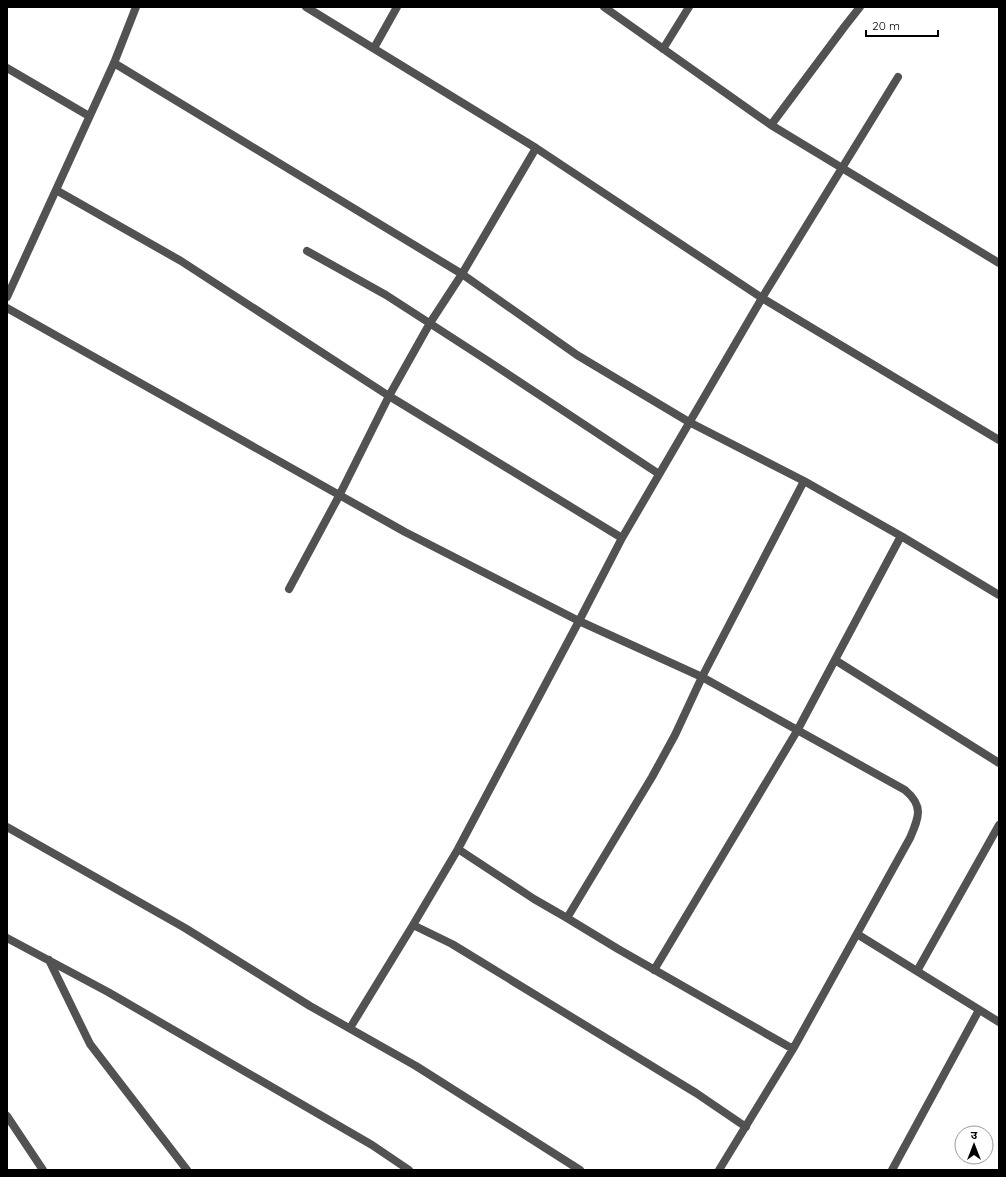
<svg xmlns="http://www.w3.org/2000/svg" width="1006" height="1177" viewBox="0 0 1006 1177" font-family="Quicksand,'Noto Sans Devanagari',sans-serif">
<rect width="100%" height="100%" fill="#fff"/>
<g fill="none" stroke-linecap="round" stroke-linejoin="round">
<path stroke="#525252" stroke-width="8" d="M289 589 339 496
M7 938 108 992 372 1145 409 1170
M49 960 90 1044 187 1170
M7 1116 43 1170"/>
<path stroke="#525252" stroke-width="8" d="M306 7 536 148 762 298 999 440
M604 7 771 125 999 263
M374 48 397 7
M663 49 689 7
M114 63 462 274 577 355 689 422 804 481 901 536 999 595
M7 68 89 116
M771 125 845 26 860 7
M56 190 181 261 389 396 622 538
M307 251 386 295 485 359 659 474
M7 297 114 63 136 7
M7 308 405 532 579 621 702 677 905 790C924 806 919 817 910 838L793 1049 719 1170
M339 496 389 396 430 323 462 274 536 148
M835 660 999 763
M7 827 185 928 310 1006 416 1066 580 1170
M458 849 534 899 567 918 618 949 793 1049
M567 918 652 777 675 735 702 677 804 481
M413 925 458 849 579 621 622 538 762 298 898 77
M857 934 999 1022
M654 970 797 731 901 536
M917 971 999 825
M350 1028 413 925 452 944 696 1093 746 1127
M892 1170 979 1010"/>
</g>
<rect width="1006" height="1177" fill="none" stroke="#000000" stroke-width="16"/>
<g transform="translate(974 1145)"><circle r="19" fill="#ffffff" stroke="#999999"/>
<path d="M0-3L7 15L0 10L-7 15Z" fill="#000000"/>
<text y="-6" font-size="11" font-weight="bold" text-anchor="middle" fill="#000000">उ</text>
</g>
<path d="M866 30v6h72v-6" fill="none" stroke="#000000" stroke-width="2"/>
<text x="872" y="30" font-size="12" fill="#000000" stroke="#ffffff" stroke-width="3" paint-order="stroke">20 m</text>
</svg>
